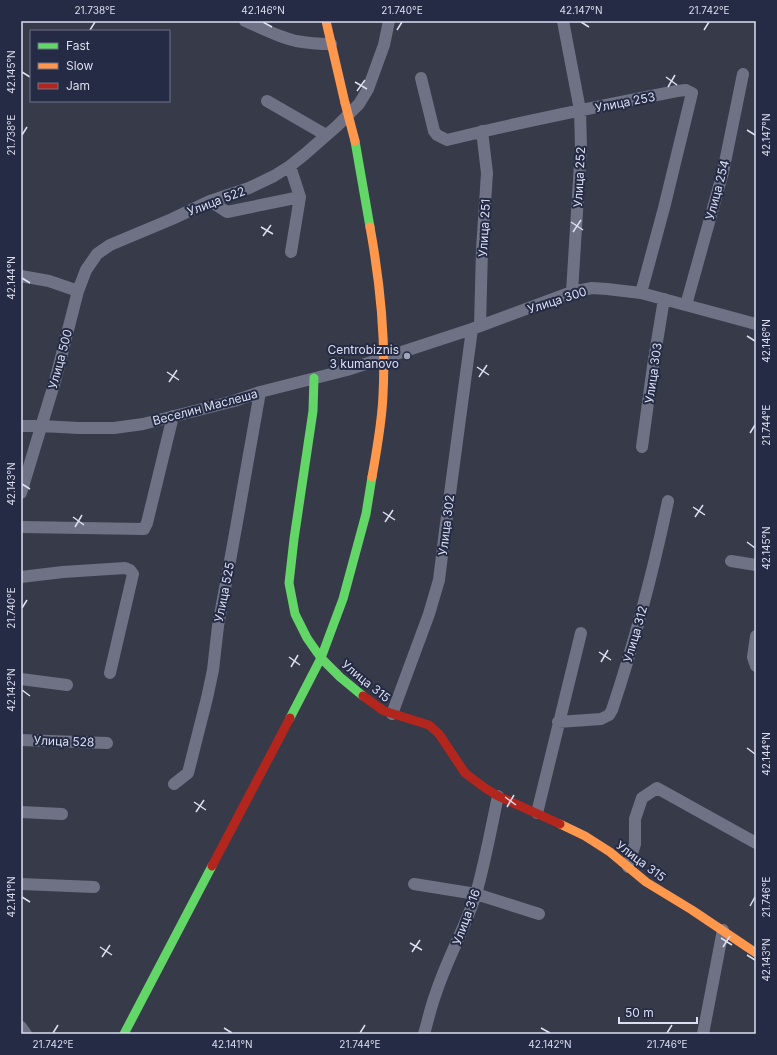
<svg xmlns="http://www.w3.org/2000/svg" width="777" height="1055" viewBox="0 0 777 1055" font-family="Inter,sans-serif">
<rect width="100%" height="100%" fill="#373a49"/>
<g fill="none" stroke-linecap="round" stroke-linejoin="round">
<path stroke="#6f7284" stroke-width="12" d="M245 21C262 28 278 37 296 41 307 43 319 44 331 44
M563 21 580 110 581 148 572 292
M421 78 434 131 437 135 447 140C523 121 600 106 677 91L686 90 692 93 664 208 641 293
M267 101 326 135
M290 166 300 197 291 252
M210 201 227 212 300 197
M21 276 49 281 78 291
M686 305 723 172 743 74
M480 326 482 250 487 173 482 131
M21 426H41L79 428H114L143 424 234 401 260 392 347 370 472 329 572 292 592 288 607 289 641 293 756 324
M642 447 653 366 664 299
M21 493 55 381 78 291 86 270 97 254 110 245 172 219 210 201 249 188 274 176 290 166 305 154 337 126 359 104 368 89 384 45 389 21
M21 527 144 529 147 523 173 416
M731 561 756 565
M21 577 63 572 125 568 130 570 133 574 110 673
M756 636 753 657 756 666
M21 679 67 685
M392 714 429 614 439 580 445 531 472 329
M558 722 601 719 609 715 612 710C635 641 653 572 668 501
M21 740 107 743
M174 784 188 773 207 698 213 670 218 626 234 539 260 392
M21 812 62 814
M537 813 581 633
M628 867 635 844V819L642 798 657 788 756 843
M21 884 94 887
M414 884 476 894 539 914
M21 1027 26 1034
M424 1034C428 1020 431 1006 436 993 447 959 465 928 476 894 485 862 491 829 498 796
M703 1034 723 930"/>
<path stroke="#63d668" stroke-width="9" d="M355 141 370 227
M314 378 313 411 294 539 289 583 295 614 307 638 321 658 340 677 363 696
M290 718 321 658 343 599 366 514 372 477
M124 1034 212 866"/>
<path stroke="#ff974d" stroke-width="9" d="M326 21 345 103
M370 227C380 282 386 339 383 395 382 422 377 449 372 477
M560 824 585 836 610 852 646 882 692 910 756 953"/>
<path stroke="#b3261e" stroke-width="9" d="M363 696 384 711 429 725 439 734 465 773 485 788 498 796 560 824
M212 866 290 718"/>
<path stroke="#ff974d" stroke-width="9" d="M345 103 355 141"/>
</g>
<path fill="none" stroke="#dbdff1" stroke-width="1.5" d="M263 22 272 27M581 22 589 27M90 30 95 22M397 30 402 22M704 30 709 22M22 72 30 77M666 77 677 85M355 82 367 89M668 87 675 75M357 91 365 80M747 130 755 135M22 135 27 127M571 222 583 230M261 227 273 234M573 232 581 220M263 236 271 225M22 278 30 283M747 336 755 341M477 367 489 375M167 372 179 380M479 377 487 365M169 382 177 370M750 433 755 425M22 484 30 489M693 507 705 515M383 512 395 520M73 517 84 525M695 517 703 505M385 522 393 510M75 527 82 515M747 542 755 548M22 608 27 600M599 652 611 660M289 657 300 665M601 662 608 650M291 667 298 655M22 690 30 696M747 748 755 754M505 797 516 805M194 802 206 810M507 807 514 795M196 812 204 800M22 897 30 902M750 906 755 897M721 938 732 945M410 943 422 950M100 947 112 955M723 947 730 936M412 952 420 940M747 955 755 960M102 957 110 945M224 1028 232 1033M541 1028 550 1033M53 1033 58 1025M360 1033 365 1025M667 1033 672 1025"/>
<circle fill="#a2a5b6" stroke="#262b45" stroke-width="1.5" cx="407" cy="356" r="4"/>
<g text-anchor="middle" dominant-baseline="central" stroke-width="4" stroke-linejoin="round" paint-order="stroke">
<g font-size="12" fill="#dbdff1" stroke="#262b45">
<text transform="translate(625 102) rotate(-11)">Улица 253</text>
<text transform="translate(579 177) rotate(-87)">Улица 252</text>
<text transform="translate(717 190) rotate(-75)">Улица 254</text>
<text transform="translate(216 201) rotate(-21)">Улица 522</text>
<text transform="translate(484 228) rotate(-87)">Улица 251</text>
<text transform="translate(557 300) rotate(-18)">Улица 300</text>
<text transform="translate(60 359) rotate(-75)">Улица 500</text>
<text transform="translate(653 373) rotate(-82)">Улица 303</text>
<text transform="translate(205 407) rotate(-15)">Веселин Маслеша</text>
<text transform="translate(446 525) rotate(-83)">Улица 302</text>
<text transform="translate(224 592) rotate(-79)">Улица 525</text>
<text transform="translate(635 634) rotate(-74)">Улица 312</text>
<text transform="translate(366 681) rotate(39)">Улица 315</text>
<text transform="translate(64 741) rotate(2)">Улица 528</text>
<text transform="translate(641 861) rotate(37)">Улица 315</text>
<text transform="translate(466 917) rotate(-70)">Улица 316</text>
</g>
<g font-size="12" fill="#dbdff1" stroke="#262b45" text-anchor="end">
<text x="399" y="349">Centrobiznis<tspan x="399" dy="14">3 kumanovo</tspan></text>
</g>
</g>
<rect width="777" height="1055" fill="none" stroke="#262b45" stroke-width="44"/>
<rect x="30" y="30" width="140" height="72" fill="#262b45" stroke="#6e738a"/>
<rect x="38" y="43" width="20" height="6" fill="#63d668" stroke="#6e738a"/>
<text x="66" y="50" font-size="12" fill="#dbdff1">Fast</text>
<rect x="38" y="63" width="20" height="6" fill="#ff974d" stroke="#6e738a"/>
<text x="66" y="70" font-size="12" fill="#dbdff1">Slow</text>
<rect x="38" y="83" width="20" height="6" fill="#b3261e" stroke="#6e738a"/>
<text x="66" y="90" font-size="12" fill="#dbdff1">Jam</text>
<path d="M619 1017v6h78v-6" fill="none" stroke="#dbdff1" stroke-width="2"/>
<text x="625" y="1017" font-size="12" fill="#dbdff1" stroke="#262b45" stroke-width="3" paint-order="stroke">50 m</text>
<rect x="22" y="22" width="733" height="1011" fill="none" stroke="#dbdff1" stroke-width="1.5"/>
<g font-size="10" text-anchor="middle" fill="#dbdff1">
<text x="95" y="14">21.738°E</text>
<text x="263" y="14">42.146°N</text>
<text x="402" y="14">21.740°E</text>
<text x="581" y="14">42.147°N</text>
<text x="709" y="14">21.742°E</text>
<text transform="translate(11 72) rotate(-90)" y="4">42.145°N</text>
<text transform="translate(766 135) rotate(-90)" y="4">42.147°N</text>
<text transform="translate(11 135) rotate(-90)" y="4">21.738°E</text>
<text transform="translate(11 278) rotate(-90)" y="4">42.144°N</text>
<text transform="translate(766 341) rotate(-90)" y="4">42.146°N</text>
<text transform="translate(766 425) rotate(-90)" y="4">21.744°E</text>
<text transform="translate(11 484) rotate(-90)" y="4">42.143°N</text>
<text transform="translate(766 548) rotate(-90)" y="4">42.145°N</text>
<text transform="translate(11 608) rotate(-90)" y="4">21.740°E</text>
<text transform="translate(11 690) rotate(-90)" y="4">42.142°N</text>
<text transform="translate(766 754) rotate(-90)" y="4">42.144°N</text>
<text transform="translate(11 897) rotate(-90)" y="4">42.141°N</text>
<text transform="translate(766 897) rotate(-90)" y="4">21.746°E</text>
<text transform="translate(766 960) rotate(-90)" y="4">42.143°N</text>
<text x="53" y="1048">21.742°E</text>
<text x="232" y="1048">42.141°N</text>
<text x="360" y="1048">21.744°E</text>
<text x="550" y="1048">42.142°N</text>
<text x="667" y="1048">21.746°E</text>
</g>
</svg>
